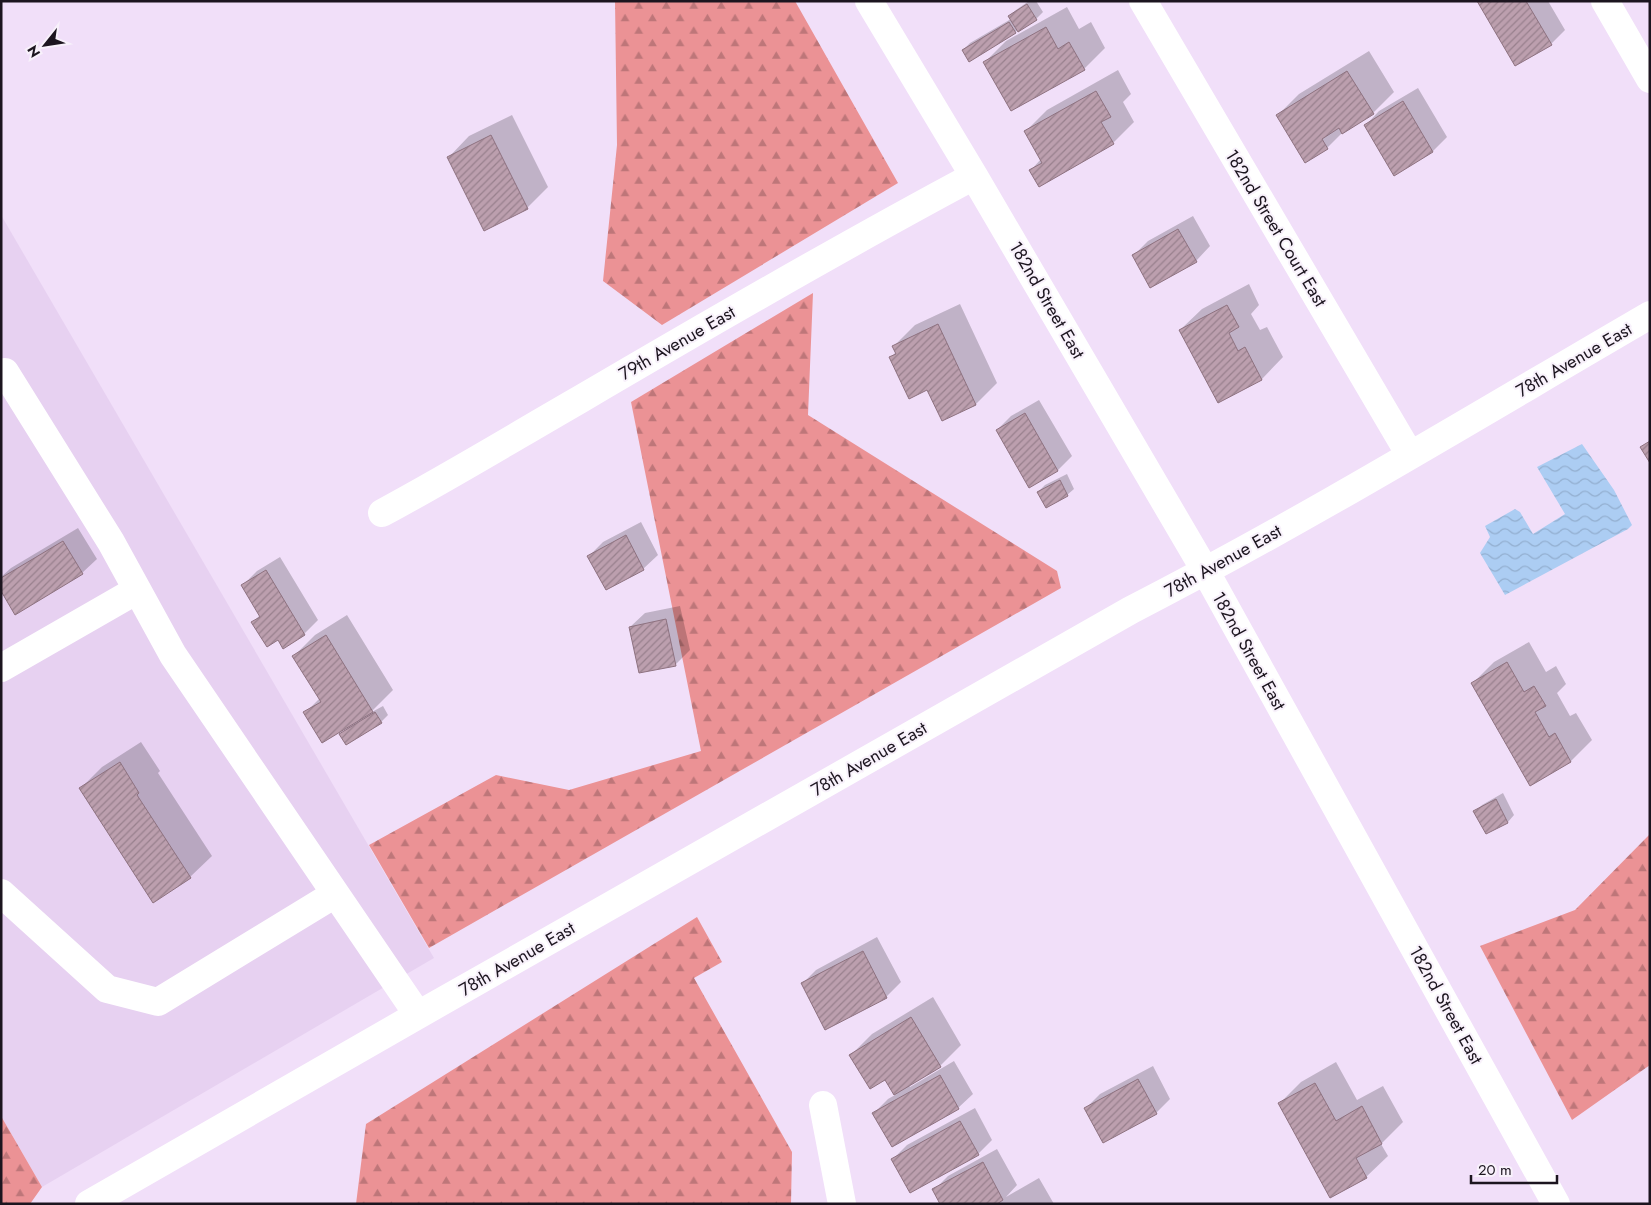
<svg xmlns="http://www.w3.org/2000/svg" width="1651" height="1205" viewBox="0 0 1651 1205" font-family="Jost,sans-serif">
<defs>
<pattern id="forest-firs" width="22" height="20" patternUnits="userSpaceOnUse" patternTransform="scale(1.25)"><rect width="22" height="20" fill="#eb9295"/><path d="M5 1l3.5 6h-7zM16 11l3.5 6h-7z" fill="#be7679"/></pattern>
<pattern id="water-waves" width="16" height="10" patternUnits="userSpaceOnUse" patternTransform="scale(1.25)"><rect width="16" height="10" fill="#accdf3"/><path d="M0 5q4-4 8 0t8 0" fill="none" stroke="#93afd0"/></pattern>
<pattern id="building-hatch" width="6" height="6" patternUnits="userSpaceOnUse" patternTransform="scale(1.25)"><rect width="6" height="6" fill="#bc9fae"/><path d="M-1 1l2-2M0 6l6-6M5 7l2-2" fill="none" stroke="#98808d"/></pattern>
</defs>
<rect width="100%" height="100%" fill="#f1dff9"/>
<path fill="#e7d1f1" d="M1 215 434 958 42 1187 1 1116Z"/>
<path fill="url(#forest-firs)" d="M615 1H795L898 183 662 325 603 281 617 145Z
M813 293 808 415 1057 571 1061 588 429 948 369 845 496 775 569 790 701 751 631 402Z
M1650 834V1065L1572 1120 1480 946 1575 910Z
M697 917 722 962 694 978 792 1152 791 1204H356L366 1124Z
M1 1116 42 1187 30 1204H1Z"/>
<path fill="url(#water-waves)" d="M1582 444 1614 490 1632 525 1628 529 1505 595 1480 553 1490 537 1485 526 1515 509 1520 512 1533 534 1565 514 1537 467Z"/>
<path fill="#0003" d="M1029 1H1036L1043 12 1036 19 1015 32 963 50 970 43 1011 19 1009 16 1016 10Z
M1479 1H1548L1565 30 1551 44Z
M1067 7 1079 29 1091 22 1105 48 1084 69 985 62 1006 41Z
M1369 51 1394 92 1373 113 1344 131 1327 148 1306 161 1278 115 1299 94Z
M1118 70 1131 94 1123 102 1134 122 1113 143 1031 170 1041 159 1026 131 1047 110Z
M1418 88 1447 137 1433 151 1394 174 1365 126 1379 111Z
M512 115 548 187 527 208 448 158 469 136Z
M1193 216 1210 246 1196 261 1134 255 1148 241Z
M1249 284 1259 305 1251 314 1260 330 1267 327 1283 357 1262 379 1218 402 1180 330 1202 309Z
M960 304 997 383 976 404 942 419 927 388 891 357 896 352 894 346 915 325Z
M1039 400 1072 456 1058 470 1030 486 997 430 1011 416Z
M1067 474 1074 489 1067 495 1038 492 1045 485Z
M641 522 658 555 643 569 589 556 603 542Z
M78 528 97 559 82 573 15 613 1 589V577L11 568Z
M280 557 318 620 304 634 278 638 253 622 260 615 243 585 257 571Z
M680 606 690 650 675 665 630 627 645 613Z
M347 615 393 690 370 713 383 706 388 715 381 722 346 743 341 734 348 727 305 713 320 698 294 656 315 635Z
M1529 642 1546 672 1556 666 1566 684 1557 693 1570 716 1576 713 1592 740 1571 761 1473 683 1494 662Z
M141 742 160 771 158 773 212 856 190 877 81 788 102 767Z
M1503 793 1514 815 1508 822 1487 833 1475 812 1482 805Z
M877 937 901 982 886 997 826 1029 802 984 816 970Z
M933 997 961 1045 940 1066 909 1085 910 1087 954 1061 973 1094 958 1108 892 1146 874 1113 888 1099 895 1095 886 1079 851 1055 872 1034Z
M1336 1062 1357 1100 1383 1086 1403 1122 1381 1144 1388 1156 1366 1177 1280 1103 1301 1082Z
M1153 1066 1170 1099 1156 1113 1085 1109 1100 1094Z
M975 1108 992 1140 978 1154 893 1159 907 1145Z
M997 1149 1017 1185 1006 1197 1039 1178 1054 1204H941L934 1190 948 1176Z"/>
<path fill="url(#building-hatch)" stroke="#8e7280" d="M1477 1H1526L1552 45 1515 66Z
M1027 4 1037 20 1018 32 1008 16Z
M1009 22 1016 33 969 62 962 50Z
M1046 27 1058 49 1069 42 1085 70 1011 111 983 62Z
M1347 71 1374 114 1342 134 1339 128 1322 139 1328 149 1305 163 1276 115Z
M1096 91 1111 117 1101 122 1114 144 1039 187 1029 170 1042 163 1024 131Z
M1403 101 1433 152 1394 176 1364 125Z
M491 135 528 209 484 231 447 157Z
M1178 229 1197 262 1150 288 1132 255Z
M1227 305 1239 327 1229 333 1238 351 1245 347 1262 380 1218 403 1179 330Z
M938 324 976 405 942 421 927 390 909 399 889 357 896 354 892 346Z
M1025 413 1058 471 1029 488 996 430Z
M1650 441V463L1640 447Z
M1060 480 1068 496 1046 508 1037 492Z
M626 535 644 570 606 590 587 556Z
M63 541 83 574 15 615 1 591V578Z
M266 570 305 635 283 649 278 640 267 647 251 622 260 617 241 585Z
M666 619 676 666 639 673 629 627Z
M326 635 373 712 322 743 303 712 321 702 292 656Z
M1507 662 1524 692 1534 686 1546 706 1535 712 1549 737 1555 733 1571 762 1530 786 1471 683Z
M375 712 382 723 346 745 339 734Z
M120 762 139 793 137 795 191 878 153 903 79 788Z
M1496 799 1508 823 1486 834 1473 811Z
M863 951 887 998 825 1030 801 983Z
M911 1017 941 1067 894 1095 885 1080 870 1089 849 1055Z
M940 1075 959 1109 892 1147 872 1113Z
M1138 1079 1157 1114 1103 1143 1084 1108Z
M1315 1083 1336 1121 1362 1106 1382 1144 1356 1158 1367 1178 1330 1198 1278 1103Z
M960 1121 979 1155 910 1193 891 1159Z
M983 1162 1003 1200 997 1204H940L932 1189Z"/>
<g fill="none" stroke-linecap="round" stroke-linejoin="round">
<path stroke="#fff" stroke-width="28" d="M869 1 974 176 1206 572 1556 1204
M1143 1 1410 455
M1605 1 1650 79
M1 374 5 372 111 542 173 655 418 1015
M382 513C449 477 513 438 579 400 710 323 841 247 974 176
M1 668 137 590
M1 893 107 989 158 1002 335 894
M823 1105 842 1204
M89 1204 418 1015 1131 610C1308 519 1478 415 1650 315"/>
</g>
<g text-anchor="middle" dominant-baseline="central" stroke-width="4" stroke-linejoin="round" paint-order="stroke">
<g font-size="18" fill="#1c151f" stroke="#f8f1fb">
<text transform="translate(1276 228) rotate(59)">182nd Street Court East</text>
<text transform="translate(1047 300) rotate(60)">182nd Street East</text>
<text transform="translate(677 343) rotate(-30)">79th Avenue East</text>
<text transform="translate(1574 360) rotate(-30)">78th Avenue East</text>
<text transform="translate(1223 561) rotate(-29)">78th Avenue East</text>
<text transform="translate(1249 651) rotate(61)">182nd Street East</text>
<text transform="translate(869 759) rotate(-30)">78th Avenue East</text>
<text transform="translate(517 959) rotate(-30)">78th Avenue East</text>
<text transform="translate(1446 1005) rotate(61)">182nd Street East</text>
</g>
</g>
<rect width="1651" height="1205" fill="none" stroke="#1c151f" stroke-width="5"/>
<g transform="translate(45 45) rotate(240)" stroke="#f8f1fb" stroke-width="4" paint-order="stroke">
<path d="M0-4L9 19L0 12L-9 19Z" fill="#1c151f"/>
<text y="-8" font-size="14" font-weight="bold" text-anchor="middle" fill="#1c151f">N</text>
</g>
<path d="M1471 1175v8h86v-8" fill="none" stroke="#1c151f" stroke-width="2.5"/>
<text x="1478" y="1175" font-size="15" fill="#1c151f" stroke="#f8f1fb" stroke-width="4" paint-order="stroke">20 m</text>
</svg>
